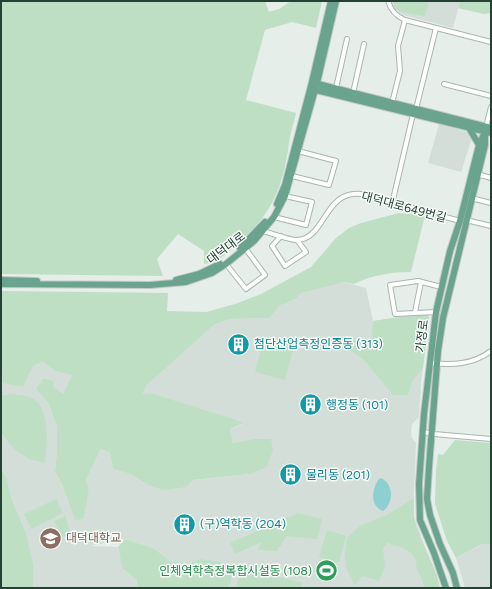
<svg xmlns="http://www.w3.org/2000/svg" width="492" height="589" viewBox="0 0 492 589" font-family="Figtree,'Noto Sans KR',sans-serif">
<rect width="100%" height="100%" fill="#e5eee9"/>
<path fill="#d4ded8" d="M390 1H460L453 28 403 15 394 9Z
M439 124 470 133 472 138 461 172 428 163Z
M344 282 366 288 373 321 399 317H429L421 383 419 417 412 424 411 432 412 438 416 443 414 494V517L440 588H301L302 583 240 567 236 588H228L230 585 201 559 186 564 169 561 153 548 125 539 90 546 118 547 122 568 137 580 136 588H33L26 533 11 497 7 479 1 469V369L2 371 33 366 43 362 57 372 72 375 63 394 36 389 48 403 57 427V449L55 472 62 484 75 519H84L89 490 86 480 101 449 110 453 113 469 130 474 148 485 250 474 252 439 233 443 230 429 242 424 154 394H143L146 386 214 325 230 319 270 318 279 306 296 299 301 293 320 286Z
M483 544H491V588H465L456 558Z"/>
<path fill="#bfdfc4" d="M1 1H265L269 12 279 9 291 1H322L316 28 292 22 265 30 246 100 296 113C294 123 290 133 289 143 285 172 279 196 261 220 254 229 245 236 237 244 227 253 218 263 204 264V251L178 234 157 259 163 276 1 274Z
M393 1H429L425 16C414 14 394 15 393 1Z
M460 1H491V13L484 14 458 8Z
M399 213 425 215 411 272C391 272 372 275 354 284L344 282 301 293 296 299 279 306 270 318 230 319 214 325 146 386 143 394H154L233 419 243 423 230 429 233 443 252 439H271L273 450 267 467 250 474 193 480 186 487 164 490 148 485 130 474 113 469 110 453 101 449 86 480 89 490 84 519 75 520 62 484 55 472 57 449V427L48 403 36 389 43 379H46L53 381V387L63 394 72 375 57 372 43 362 33 366 23 387 3 383 2 371 1 369V291L168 293 167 311 206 312 235 304 261 294 311 267 336 238 349 228 361 223Z
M427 313 429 317 423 368 412 381 408 395H393L364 360 345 347 344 341 353 340 371 346 373 321Z
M264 338 294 346 285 380 255 372Z
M11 394C17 395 27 395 32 398 51 408 47 446 45 463L29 459 14 449 1 433V396Z
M455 440 491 443V544H482L456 558 447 541 435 504 436 471 438 454 443 455Z
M1 469 7 479 11 497 26 533 33 564V588H1Z
M414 498C414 504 413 511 414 517 418 541 436 563 440 588H424C423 579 419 575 416 567 416 565 417 563 416 561 413 550 398 546 387 543L383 548 385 566 379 581 362 576 355 585 347 570 345 555 347 538 360 526 388 514Z
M56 499 63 513 31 529 24 514Z
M298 513 322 519 317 539 287 536 277 551 257 550 262 542 235 554 230 543Z
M65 516 71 534 62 537 54 521Z
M327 530 346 536 339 563 319 557Z
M125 539 153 548 170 561 186 564 201 559 230 564C232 572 232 581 228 588H136L137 580 122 568 118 547Z
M240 567 303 583 301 588H236Z"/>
<path fill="#8ed0d2" d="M381 478C394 484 394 503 383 511 369 506 372 488 379 479Z"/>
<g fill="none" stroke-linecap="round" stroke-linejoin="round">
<defs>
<path id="minor" d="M388 1C391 11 396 16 405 20L491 42
M444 84 491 96
M336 88 347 39
M353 93 364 44
M392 103 400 71 398 46 405 20
M416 109 436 28
M486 127 491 107
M477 174 491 178
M292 176 329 185 336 161 298 151
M471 198 491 203
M392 204 413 114
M274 217 306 225 312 202 285 196
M466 220 491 226
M263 231C271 233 289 240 297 240 326 239 324 189 362 194L460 221
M281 236 272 246 285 266 306 252 297 240
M226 264 246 289 265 275 245 248
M415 312 421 282
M436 312 395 314 390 285 418 281 441 287
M430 363C453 365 472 365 491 351
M423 432 434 434 491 439"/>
<path id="primary" d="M314 83 491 128
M312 89 491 133
M469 128 479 145
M277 204 285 185 312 82 331 1
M240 248 265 222
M1 280 37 281
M176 280 199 274 220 264
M1 284 150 285 186 282 212 273 226 264 254 241 274 217 285 196 317 83 336 1
M446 588 434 553 420 520 419 484 424 414 436 312 450 251 460 221 479 145 485 132
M457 588 453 573 440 544 430 515 427 499 429 467 438 351 443 318 485 145V133"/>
</defs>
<use href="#minor" stroke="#a7b7b0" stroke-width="6"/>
<use href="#primary" stroke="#c2cac7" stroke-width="8"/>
<use href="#minor" stroke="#fff" stroke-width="4"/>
<use href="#primary" stroke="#6aa48e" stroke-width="6"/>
</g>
<defs>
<symbol id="building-disc" viewBox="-11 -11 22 22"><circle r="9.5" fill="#0f9aa8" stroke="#f6fbf8"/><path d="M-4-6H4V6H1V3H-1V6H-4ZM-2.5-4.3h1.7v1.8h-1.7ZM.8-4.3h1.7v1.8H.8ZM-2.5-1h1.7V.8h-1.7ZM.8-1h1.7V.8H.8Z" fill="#fff"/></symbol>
<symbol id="university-disc" viewBox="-11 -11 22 22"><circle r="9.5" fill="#8d6e63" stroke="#f6fbf8"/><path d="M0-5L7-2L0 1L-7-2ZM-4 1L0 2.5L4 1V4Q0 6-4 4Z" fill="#fff"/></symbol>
<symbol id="stadium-disc" viewBox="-11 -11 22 22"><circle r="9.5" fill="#2e9e5b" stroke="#f6fbf8"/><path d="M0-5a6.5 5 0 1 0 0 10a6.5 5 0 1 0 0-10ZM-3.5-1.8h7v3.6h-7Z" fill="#fff"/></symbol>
</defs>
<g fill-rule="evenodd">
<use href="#building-disc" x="226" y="332" width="25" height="25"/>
<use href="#building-disc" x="298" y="392" width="25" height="25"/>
<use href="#building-disc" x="278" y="462" width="25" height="25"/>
<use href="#building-disc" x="172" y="512" width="25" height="25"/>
<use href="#university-disc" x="38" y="526" width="25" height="25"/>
<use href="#stadium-disc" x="314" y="558" width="25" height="25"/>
</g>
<g text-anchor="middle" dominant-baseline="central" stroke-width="3" stroke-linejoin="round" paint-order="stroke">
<g font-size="12" fill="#244136" stroke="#f6fbf8">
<text transform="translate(404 207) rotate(15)">대덕대로649번길</text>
<text transform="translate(226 248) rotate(-37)">대덕대로</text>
<text transform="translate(422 336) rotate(-83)">가정로</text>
</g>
<g font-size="12" fill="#0d838f" stroke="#f6fbf8" text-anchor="start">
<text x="254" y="344">첨단산업측정인증동 (313)</text>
<text x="326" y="405">행정동 (101)</text>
<text x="306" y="475">물리동 (201)</text>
<text x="200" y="524">(구)역학동 (204)</text>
</g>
<g font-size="12" fill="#785e54" stroke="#f6fbf8" text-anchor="start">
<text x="66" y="538">대덕대학교</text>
</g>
<g font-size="12" fill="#27864d" stroke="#f6fbf8" text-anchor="end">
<text x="312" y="571">인체역학측정복합시설동 (108)</text>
</g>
</g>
<rect width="492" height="589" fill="none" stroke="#244136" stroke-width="4"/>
</svg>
